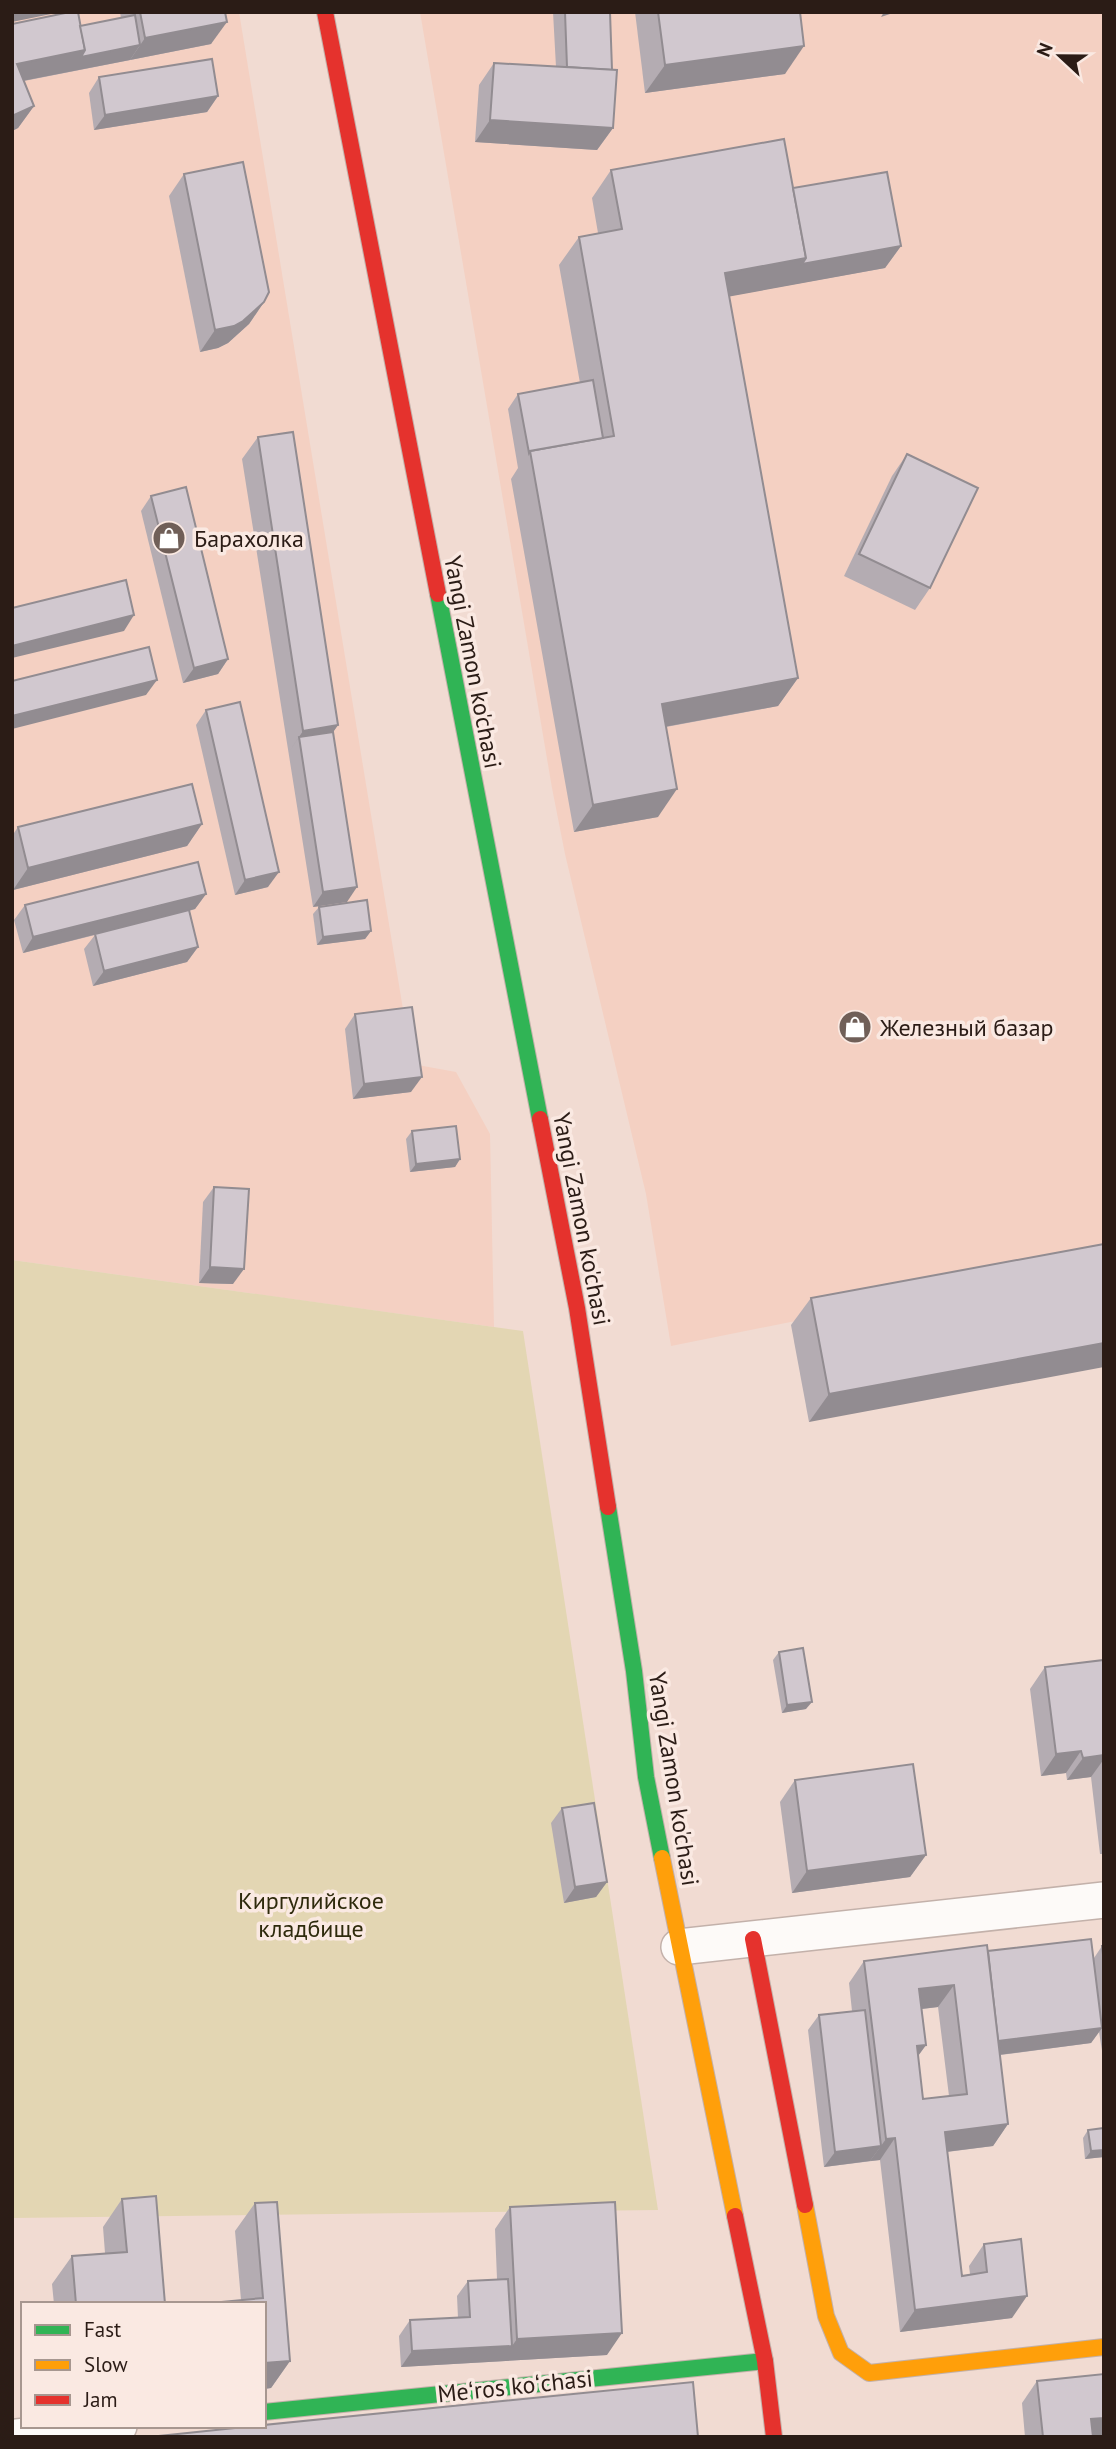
<svg xmlns="http://www.w3.org/2000/svg" width="1116" height="2449" font-family="'PT Sans',sans-serif">
  <rect width="100%" height="100%" fill="#f1dbd2"/>
  <!-- built -->
  <g fill="#f4d0c2">
    <polygon points="12,12 239,12 412,1064 456,1072 490,1134 494,1327 12,1260"/>
    <polygon points="420,12 1104,12 1104,1259 671,1346 646,1194 565,854 552,788"/>
  </g>
  <!-- green -->
  <polygon fill="#e3d6b3" points="12,1260 523,1331 658,2210 12,2218"/>
  <g fill="none" stroke-linecap="round" stroke-linejoin="round">
    <defs>
      <g id="street">
        <polyline points="679,1947 1104,1900"/>
        <polyline points="17,2437 119,2426"/>
      </g>
      <g id="fast">
        <polyline points="438,594 540,1119"/>
        <polyline points="608,1507 634,1671 646,1777 662,1858"/>
        <polyline points="264,2412 765,2361"/>
      </g>
      <g id="slow">
        <polyline points="662,1858 735,2216"/>
        <polyline points="805,2205 826,2316 841,2353 869,2373 1104,2347"/>
      </g>
      <g id="jam">
        <polyline points="325,12 438,594"/>
        <polyline points="540,1119 577,1308 608,1507"/>
        <polyline points="753,1939 805,2205"/>
        <polyline points="735,2216 765,2361 774,2437"/>
      </g>
    </defs>
    <!-- street casing -->
    <use href="#street" stroke="#c3b1aa" stroke-width="38"/>
    <!-- fast casing -->
    <use href="#fast" stroke="#c3b1aa" stroke-width="18"/>
    <!-- slow casing -->
    <use href="#slow" stroke="#c3b1aa" stroke-width="18"/>
    <!-- jam casing -->
    <use href="#jam" stroke="#c3b1aa" stroke-width="18"/>
    <!-- street -->
    <use href="#street" stroke="#fdfaf8" stroke-width="35"/>
    <!-- fast -->
    <use href="#fast" stroke="#30b455" stroke-width="16"/>
    <!-- slow -->
    <use href="#slow" stroke="#ff9f0a" stroke-width="16"/>
    <!-- jam -->
    <use href="#jam" stroke="#e5322d" stroke-width="16"/>
  </g>
  <!-- wall -->
  <g fill="#b4acb2" fill-rule="evenodd">
    <polygon points="120,12 225,12 211,44 24,81 34,106 18,128 12,131 12,24 80,26 121,18"/>
    <polygon points="553,12 610,12 613,128 597,150 475,142 479,85 494,63 556,67"/>
    <polygon points="635,12 800,12 785,74 645,93"/>
    <polygon points="99,77 218,96 207,112 94,130 89,93"/>
    <polygon points="611,170 793,188 901,246 885,268 729,296 798,678 778,706 666,727 658,817 574,832 511,479 518,468 508,409 518,394 580,383 559,265 579,237 598,233 592,198"/>
    <polygon points="184,174 264,302 249,324 228,343 218,348 200,352 169,196"/>
    <polygon points="258,437 338,725 333,732 347,902 313,907 242,459"/>
    <polygon points="907,454 930,588 915,610 844,576 892,476"/>
    <polygon points="151,496 228,659 218,674 183,683 141,511"/>
    <polygon points="206,710 268,887 235,895 196,725"/>
    <polygon points="202,824 187,846 13,890 12,836 18,827"/>
    <polygon points="206,894 195,909 189,911 198,947 187,962 93,986 84,949 95,935 23,953 14,920 25,905"/>
    <polygon points="319,907 371,931 365,939 317,945 313,914"/>
    <polygon points="355,1014 411,1092 353,1099 345,1029"/>
    <polygon points="412,1131 460,1159 455,1167 410,1172 406,1139"/>
    <polygon points="214,1187 233,1284 199,1283 203,1202"/>
    <polygon points="1104,1244 809,1422 791,1325 811,1298"/>
    <polygon points="779,1652 806,1709 782,1713 773,1660"/>
    <polygon points="1104,1660 1104,1854 1100,1854 1091,1777 1067,1780 1066,1773 1041,1776 1030,1689 1045,1667"/>
    <polygon points="795,1780 926,1855 910,1877 792,1893 780,1802"/>
    <polygon points="562,1808 607,1882 596,1897 564,1903 551,1823"/>
    <path d="M1102,1946H1104V2063L1099,2032L1091,2043L1000,2055L1008,2124L993,2146L947,2152L962,2276L970,2274L969,2266L984,2244L1012,2318L900,2332L880,2160L824,2167L808,2030L819,2015L852,2011L849,1983L864,1961L988,1951L1094,1958ZM938,2007L949,2096L923,2099L918,2056L926,2045L922,2009Z"/>
    <polygon points="1104,2128 1104,2157 1085,2159 1083,2138 1088,2130"/>
    <polygon points="122,2199 165,2304 54,2304 52,2284 72,2256 105,2253 103,2227"/>
    <polygon points="277,2202 290,2361 271,2388 264,2389 264,2304 200,2304 241,2300 235,2231 255,2203"/>
    <polygon points="510,2207 607,2355 401,2367 399,2336 410,2320 458,2318 457,2296 468,2281 497,2279 495,2229"/>
    <polygon points="1037,2381 1104,2437 1025,2437 1022,2403"/>
  </g>
  <!-- shaded-wall -->
  <g fill="#928c91">
    <polygon points="12,12 61,12 12,22"/>
    <polygon points="884,12 896,12 881,17"/>
    <polygon points="227,22 211,44 130,60 145,38"/>
    <polygon points="140,45 130,60 12,83 17,64 85,50"/>
    <polygon points="804,46 785,74 645,93 665,65"/>
    <polygon points="218,96 207,112 94,130 105,115"/>
    <polygon points="34,106 18,128 12,131 12,116"/>
    <polygon points="490,120 613,128 597,150 475,142"/>
    <polygon points="901,246 885,268 705,301 725,273 806,258"/>
    <polygon points="264,302 249,324 228,343 218,348 200,352 215,330"/>
    <polygon points="134,615 124,631 12,658 12,646"/>
    <polygon points="228,659 218,674 183,683 194,668"/>
    <polygon points="798,678 778,706 642,731 662,704"/>
    <polygon points="157,680 146,695 12,729 12,716"/>
    <polygon points="338,725 323,747 299,737 288,753 303,731"/>
    <polygon points="677,789 658,817 574,832 593,805"/>
    <polygon points="202,824 187,846 13,890 28,868"/>
    <polygon points="279,872 268,887 235,895 245,880"/>
    <polygon points="357,887 347,902 313,907 323,892"/>
    <polygon points="206,894 195,909 23,953 33,937"/>
    <polygon points="371,931 365,939 317,945 323,937"/>
    <polygon points="198,947 187,962 93,986 104,971"/>
    <polygon points="422,1077 411,1092 353,1099 364,1084"/>
    <polygon points="460,1159 455,1167 410,1172 416,1164"/>
    <polygon points="210,1267 244,1269 233,1284 199,1283"/>
    <polygon points="1104,1343 1104,1367 809,1422 829,1394"/>
    <polygon points="812,1702 806,1709 782,1713 787,1705"/>
    <polygon points="1081,1751 1066,1773 1041,1776 1056,1754"/>
    <polygon points="1104,1755 1104,1759 1091,1777 1067,1780 1083,1758"/>
    <polygon points="926,1855 910,1877 792,1893 807,1871"/>
    <polygon points="607,1882 596,1897 564,1903 575,1887"/>
    <polygon points="954,1985 938,2007 904,2011 919,1989"/>
    <polygon points="1102,2028 1091,2043 982,2057 993,2042"/>
    <polygon points="926,2045 910,2067 917,2046"/>
    <polygon points="1008,2124 993,2146 929,2154 945,2132"/>
    <polygon points="895,2138 880,2160 870,2161 886,2139"/>
    <polygon points="881,2146 870,2161 824,2167 835,2152"/>
    <polygon points="1104,2150 1104,2157 1085,2159 1091,2151"/>
    <polygon points="1027,2296 1012,2318 900,2332 915,2310"/>
    <polygon points="622,2333 607,2355 401,2367 412,2351 512,2346 517,2339"/>
    <polygon points="290,2361 271,2388 264,2389 264,2363"/>
    <polygon points="1104,2418 1104,2437 1079,2437 1091,2419"/>
  </g>
  <!-- building -->
  <g fill="#d1c8cf" stroke="#928c91" stroke-width="2" fill-rule="evenodd">
    <polygon points="70,12 78,12 85,50 17,64 34,106 12,116 12,24"/>
    <polygon points="140,12 225,12 227,22 145,38"/>
    <polygon points="565,12 610,12 612,70 567,67"/>
    <polygon points="658,12 800,12 804,46 665,65"/>
    <polygon points="135,15 140,45 81,57 85,50 80,26"/>
    <polygon points="212,59 218,96 105,115 99,77"/>
    <polygon points="494,63 617,70 613,128 490,120"/>
    <polygon points="784,139 806,258 725,273 798,678 662,704 677,789 593,805 530,451 614,436 579,237 622,229 611,170"/>
    <polygon points="243,162 269,292 264,302 243,321 234,326 215,330 184,174"/>
    <polygon points="887,172 901,246 802,264 806,258 793,188"/>
    <polygon points="593,380 603,438 530,451 529,453 518,394"/>
    <polygon points="293,432 338,725 303,731 258,437"/>
    <polygon points="907,454 978,488 930,588 859,554"/>
    <polygon points="186,487 228,659 194,668 151,496"/>
    <polygon points="126,580 134,615 12,646 12,608"/>
    <polygon points="149,647 157,680 12,716 12,681"/>
    <polygon points="240,702 279,872 245,880 206,710"/>
    <polygon points="333,732 357,887 323,892 299,737"/>
    <polygon points="192,784 202,824 28,868 18,827"/>
    <polygon points="198,862 206,894 33,937 25,905"/>
    <polygon points="367,900 371,931 323,937 319,907"/>
    <polygon points="189,910 198,947 104,971 95,934"/>
    <polygon points="412,1007 422,1077 364,1084 355,1014"/>
    <polygon points="456,1126 460,1159 416,1164 412,1131"/>
    <polygon points="214,1187 249,1189 244,1269 210,1267"/>
    <polygon points="1104,1244 1104,1343 829,1394 811,1298"/>
    <polygon points="803,1648 812,1702 787,1705 779,1652"/>
    <polygon points="1104,1660 1104,1755 1083,1758 1081,1751 1056,1754 1045,1667"/>
    <polygon points="913,1764 926,1855 807,1871 795,1780"/>
    <polygon points="594,1803 607,1882 575,1887 562,1808"/>
    <polygon points="1091,1939 1102,2028 998,2041 988,1951"/>
    <path d="M987,1945L1008,2124L945,2132L962,2276L987,2272L984,2244L1021,2239L1027,2296L915,2310L895,2138L886,2139L864,1961ZM954,1985L967,2094L923,2099L917,2046L926,2045L919,1989Z"/>
    <polygon points="1102,1946 1104,1946 1104,1963"/>
    <polygon points="865,2010 881,2146 835,2152 819,2015"/>
    <polygon points="1104,2128 1104,2150 1091,2151 1088,2130"/>
    <polygon points="156,2196 165,2304 76,2304 72,2256 127,2252 122,2199"/>
    <polygon points="277,2202 290,2361 264,2363 264,2304 200,2304 263,2298 255,2203"/>
    <polygon points="615,2202 622,2333 517,2339 510,2207"/>
    <polygon points="508,2279 512,2346 412,2351 410,2320 470,2317 468,2281"/>
    <polygon points="1104,2374 1104,2418 1091,2419 1093,2437 1043,2437 1037,2381"/>
    <polygon points="693,2382 698,2437 149,2437 254,2426 264,2426 264,2425"/>
  </g>
  <!-- icons -->
  <defs>
    <symbol id="shop-disc" viewBox="-11 -11 22 22"><circle r="9.5" fill="#705f58" stroke="#fae9e2"/><path d="M-5-2.5h2.3a2.7 3.5 0 0 1 5.4 0H5L5.5 6h-11ZM-1.5-2.5h3a1.5 2.3 0 0 0-3 0Z" fill="#fff"/></symbol>
  </defs>
  <g fill-rule="evenodd">
    <use href="#shop-disc" x="150" y="519" width="38" height="38"/>
    <use href="#shop-disc" x="836" y="1008" width="38" height="38"/>
  </g>
  <g text-anchor="middle" dominant-baseline="central" stroke-width="7" stroke-linejoin="round" paint-order="stroke">
    <!-- poi labels -->
    <g font-size="24" fill="#2b1c16" stroke="#fae9e2" text-anchor="start">
      <text x="194" y="538">Барахолка</text>
      <text x="880" y="1027">Железный базар</text>
    </g>
    <!-- street labels -->
    <g font-size="24" fill="#2b1c16" stroke="#fae9e2">
      <text transform="translate(473 662) rotate(79)">Yangi Zamon ko'chasi</text>
      <text transform="translate(582 1219) rotate(79)">Yangi Zamon ko'chasi</text>
      <text transform="translate(674 1779) rotate(81)">Yangi Zamon ko'chasi</text>
      <text transform="translate(515 2386) rotate(-6)">Meʻros koʻchasi</text>
    </g>
    <!-- park labels -->
    <g font-size="24" fill="#2e2a0c" stroke="#fae9e2">
      <text x="311" y="1900">Киргулийское<tspan x="311" dy="28">кладбище</tspan></text>
    </g>
  </g>
  <!-- border -->
  <rect width="1116" height="2449" fill="none" stroke="#2b1c16" stroke-width="28"/>
  <!-- legend -->
  <rect x="21" y="2302" width="245" height="126" fill="#fae9e2" stroke="#a79790" stroke-width="2"/>
  <rect x="35" y="2325" width="35" height="10" fill="#30b455" stroke="#a79790" stroke-width="2"/>
  <text x="84" y="2337" font-size="21" fill="#2b1c16">Fast</text>
  <rect x="35" y="2360" width="35" height="10" fill="#ff9f0a" stroke="#a79790" stroke-width="2"/>
  <text x="84" y="2372" font-size="21" fill="#2b1c16">Slow</text>
  <rect x="35" y="2395" width="35" height="10" fill="#e5322d" stroke="#a79790" stroke-width="2"/>
  <text x="84" y="2407" font-size="21" fill="#2b1c16">Jam</text>
  <!-- north arrow -->
  <g transform="translate(1060 56) rotate(292)" stroke="#fae9e2" stroke-width="5" paint-order="stroke">
  <path d="M0-5L12 26L0 18L-12 26Z" fill="#2b1c16"/>
  <text y="-10" font-size="19" font-weight="bold" text-anchor="middle" fill="#2b1c16">N</text>
  </g>
</svg>
